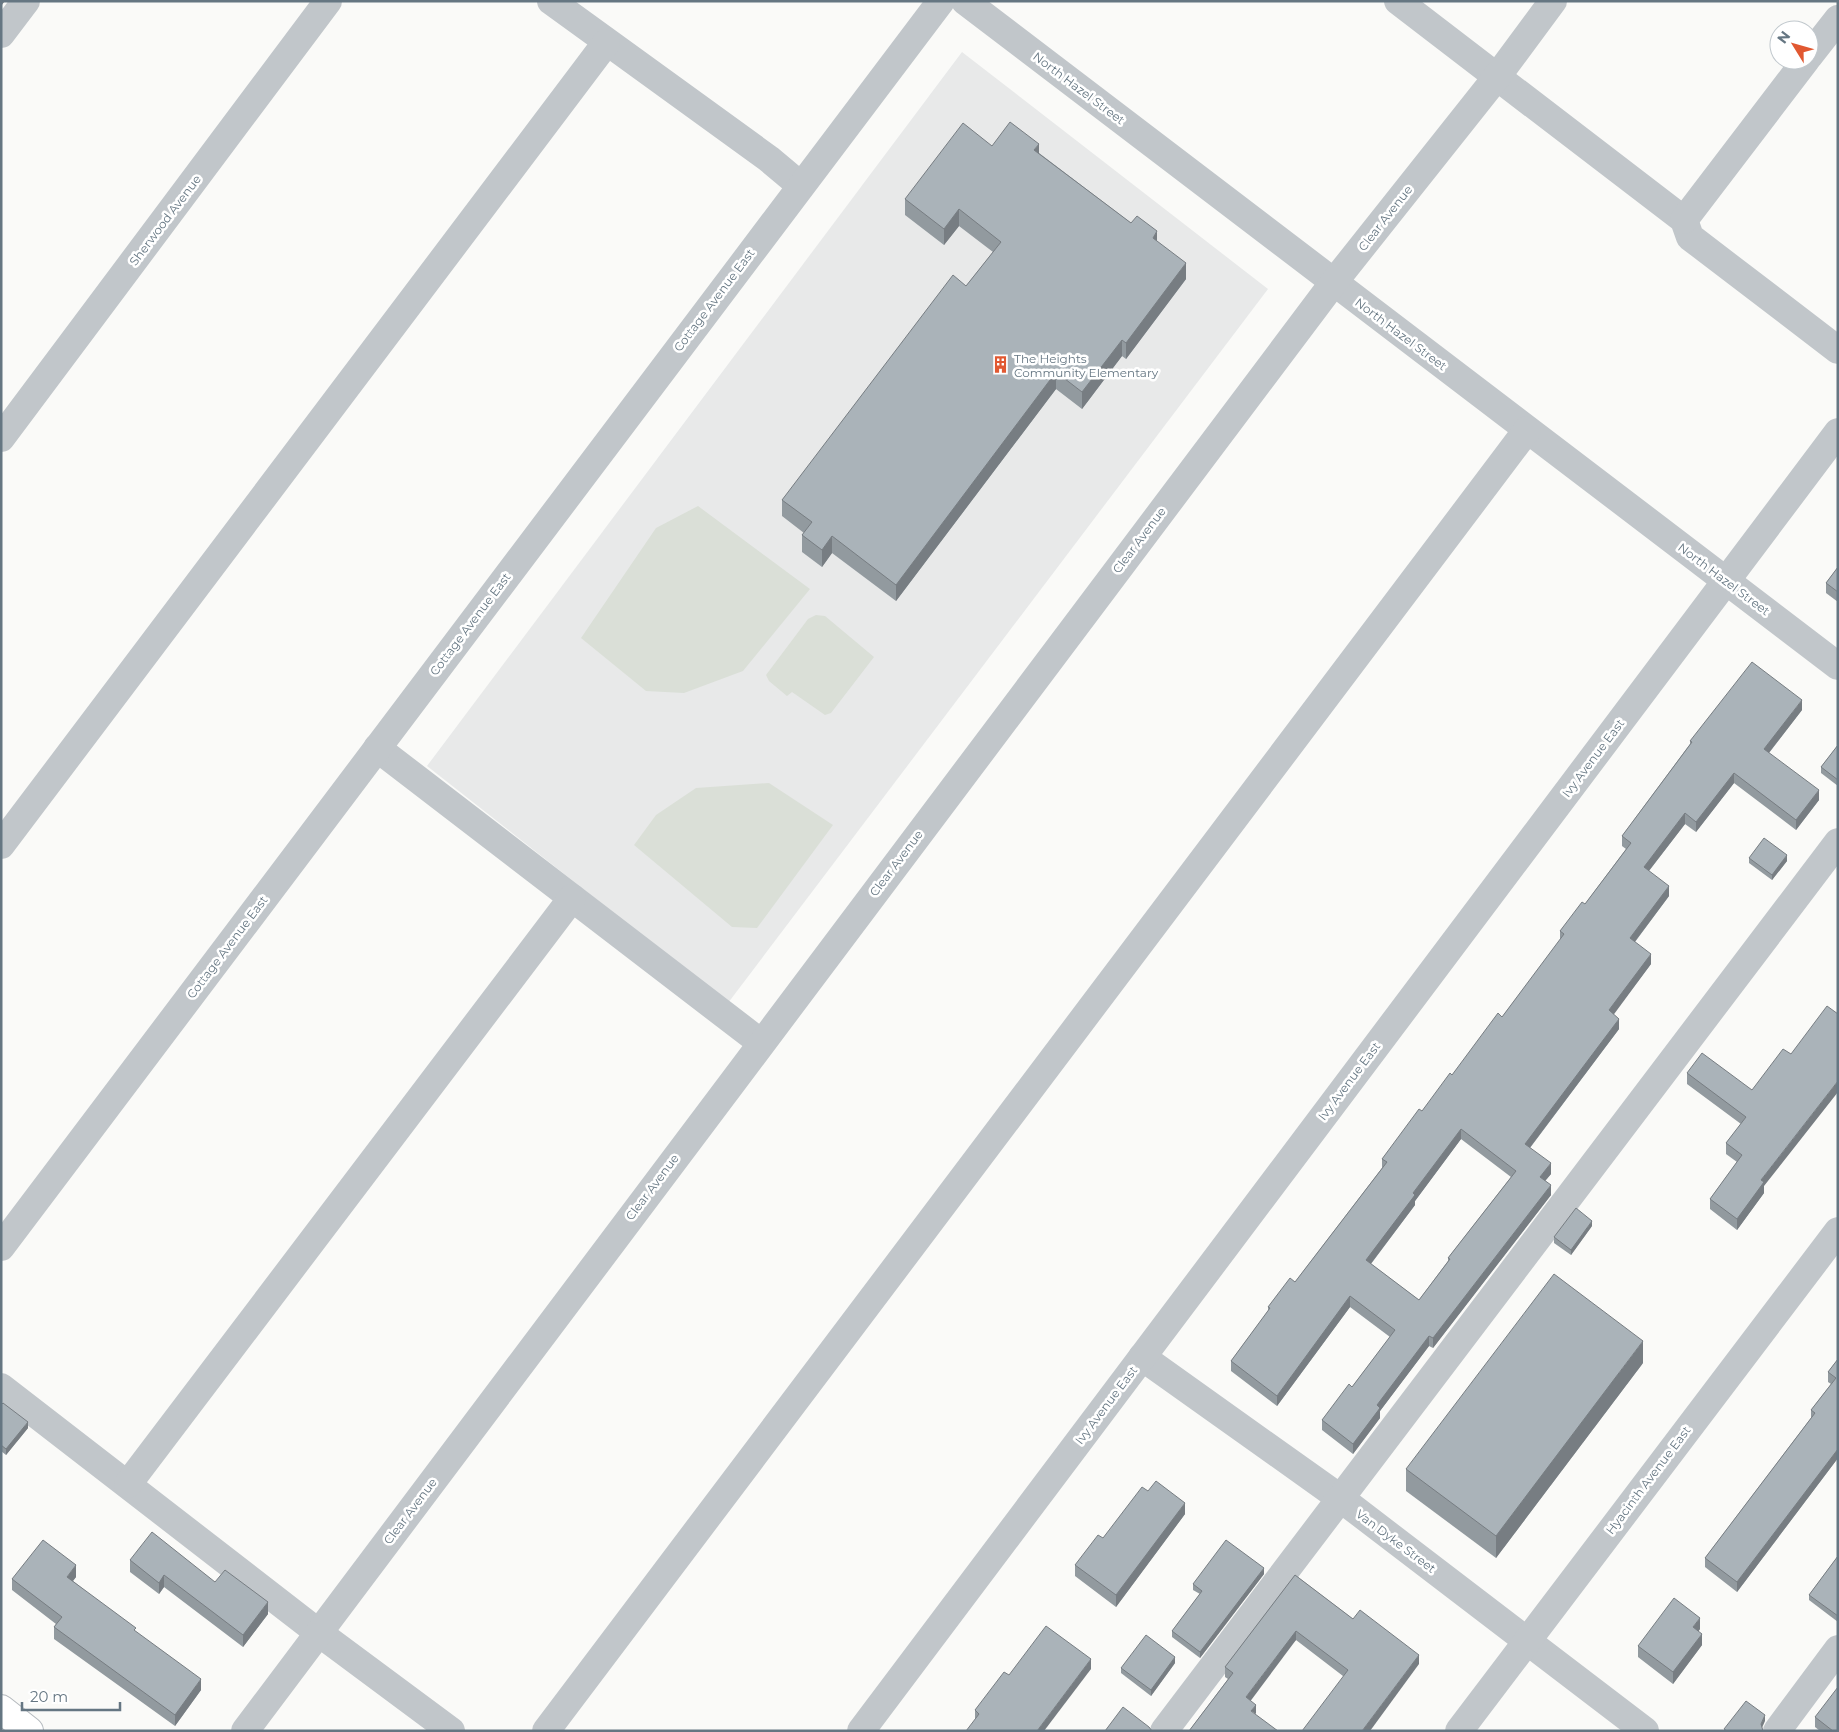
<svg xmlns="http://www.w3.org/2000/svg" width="1839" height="1732" font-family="Montserrat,sans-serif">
  <rect width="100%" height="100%" fill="#fafaf8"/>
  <!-- built -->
  <polygon fill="#e8e9e9" points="962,52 1268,289 728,1003 427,766"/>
  <!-- green -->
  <g fill="#dadfd7">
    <polygon points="698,506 810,589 743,671 684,693 646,691 581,638 656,528"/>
    <polygon points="816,615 825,616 874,657 831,713 825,715 792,692 787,696 769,681 766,675 808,619"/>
    <polygon points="769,783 833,825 757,928 732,927 634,845 656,815 696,788"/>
  </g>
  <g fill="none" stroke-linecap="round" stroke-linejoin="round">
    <defs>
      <polyline id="major" points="1,1709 29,1731"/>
    </defs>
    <!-- major casing -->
    <use href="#major" stroke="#b5babe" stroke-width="30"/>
    <!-- minor -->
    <g stroke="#c1c6ca" stroke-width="28">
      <polyline points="551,1 769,159 800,185"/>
      <polyline points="965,1 1838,666"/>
      <polyline points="1398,1 1684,220 1690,237 1838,350"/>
      <polyline points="1,34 26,1"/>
      <polyline points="1809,56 1838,19"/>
      <polyline points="1684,220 1806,60"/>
      <polyline points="1,438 328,1"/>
      <polyline points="377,748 760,1042"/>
      <polyline points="1,845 606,43"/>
      <polyline points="1,1247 941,1"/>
      <polyline points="1142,1357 1340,1498 1645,1731"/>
      <polyline points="1,1387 319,1633 451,1731"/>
      <polyline points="128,1484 572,898"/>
      <polyline points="245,1731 1334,282 1496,78 1553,1"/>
      <polyline points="546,1731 1527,430"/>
      <polyline points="861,1731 1838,432"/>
      <polyline points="1164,1731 1838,842"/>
      <polyline points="1459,1731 1838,1231"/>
      <polyline points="1777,1731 1838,1649"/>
    </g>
    <!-- major -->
    <use href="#major" stroke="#fff" stroke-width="28"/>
  </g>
  <!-- wall -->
  <g fill="#929a9f" fill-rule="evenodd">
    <polygon points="992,146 1039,153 1131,223 1157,241 1186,279 1126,359 1122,356 1082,409 1056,389 896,601 832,553 822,567 802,552 802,535 804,533 782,516 782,500 966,286 993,252 959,226 944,245 905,215 905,199"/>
    <polygon points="1838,567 1838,602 1826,593 1826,583"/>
    <path d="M1802,710L1769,753L1819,800L1796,830L1734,783L1696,832L1685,824L1649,871L1669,896L1635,942L1651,964L1613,1014L1619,1029L1530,1148L1551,1174L1545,1181L1551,1195L1433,1348L1429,1346L1380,1411V1418L1353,1454L1322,1430V1420L1352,1387L1390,1337L1350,1307L1277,1406L1231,1371V1361L1268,1311V1307L1295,1282L1382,1168V1159L1452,1075L1502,1017L1560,941V931L1585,904L1626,849L1622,846V836L1690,744V741ZM1461,1139L1511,1177L1448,1258V1261L1419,1300L1371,1264L1415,1205V1201Z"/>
    <polygon points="1838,745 1838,786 1821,773 1821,767"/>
    <polygon points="1749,858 1787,861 1772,880 1749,863"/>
    <polygon points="1687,1073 1752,1090 1764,1186 1764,1193 1737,1230 1710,1209 1710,1199 1737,1162 1726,1154 1726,1143 1741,1124 1687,1084"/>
    <polygon points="1592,1226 1571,1255 1554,1243 1554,1237"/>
    <polygon points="1838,1359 1838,1458 1737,1592 1705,1567 1705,1558 1811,1418 1811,1410 1831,1384 1828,1382 1828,1372"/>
    <polygon points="1643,1363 1496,1558 1406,1491 1406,1469"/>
    <polygon points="1,1405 28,1428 6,1455 1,1451"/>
    <polygon points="1148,1491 1185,1514 1116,1607 1075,1576 1075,1565 1103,1538"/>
    <polygon points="1838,1556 1838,1622 1809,1600 1809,1595"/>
    <polygon points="130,1560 215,1582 268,1614 243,1647 164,1587 159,1594 130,1572"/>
    <polygon points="1264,1574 1200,1658 1172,1637 1172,1631 1200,1594 1193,1590 1193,1584"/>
    <polygon points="1295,1575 1353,1619 1419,1664 1343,1676 1296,1640 1189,1731 1228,1679 1225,1677 1225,1667"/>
    <polygon points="76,1577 73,1581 136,1632 201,1690 175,1726 54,1639 54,1627 56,1624 12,1590 12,1579"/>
    <polygon points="1700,1629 1698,1632 1702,1645 1673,1684 1638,1657 1638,1646"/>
    <polygon points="1175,1663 1151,1696 1121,1673 1121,1668"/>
    <polygon points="1091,1669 975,1719 975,1710 1009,1675"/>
    <polygon points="1815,1717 1838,1731 1820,1731 1815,1727"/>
  </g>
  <!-- shaded-wall -->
  <g fill="#777d82">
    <polygon points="1,1 5,1 1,6"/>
    <polygon points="1039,144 1039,161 1034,150"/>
    <polygon points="959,209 959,226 944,245 944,229"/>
    <polygon points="1157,231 1157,248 1153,238"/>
    <polygon points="1186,263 1186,279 1126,359 1126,343"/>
    <polygon points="1122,340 1122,356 1082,409 1082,392"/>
    <polygon points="1056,372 1056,389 896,601 896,585"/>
    <polygon points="832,536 832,553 822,567 822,550"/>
    <polygon points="1802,700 1802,710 1764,759 1764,749"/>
    <polygon points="1734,773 1734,783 1696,832 1696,822"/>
    <polygon points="1819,790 1819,800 1796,830 1796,820"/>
    <polygon points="1685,813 1685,824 1644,877 1644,867"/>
    <polygon points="1787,855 1787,861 1772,880 1772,875"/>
    <polygon points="1669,886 1669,896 1630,948 1630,938"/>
    <polygon points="1651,954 1651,964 1609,1021 1609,1010"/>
    <polygon points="1619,1019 1619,1029 1525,1154 1525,1144"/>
    <polygon points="1838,1081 1838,1092 1764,1186 1764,1193 1737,1230 1737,1219 1761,1180"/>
    <polygon points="1461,1129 1461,1139 1415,1201 1415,1205 1366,1270 1366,1260 1413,1193"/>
    <polygon points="1551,1163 1551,1174 1540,1187 1540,1177"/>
    <polygon points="1551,1185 1551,1195 1433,1348 1433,1338"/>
    <polygon points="1592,1221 1592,1226 1571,1255 1571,1250"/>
    <polygon points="1350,1296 1350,1307 1277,1406 1277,1396"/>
    <polygon points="1429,1336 1429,1346 1380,1411 1380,1418 1353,1454 1353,1444 1377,1405"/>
    <polygon points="1643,1341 1643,1363 1496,1558 1496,1536"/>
    <polygon points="28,1422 28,1428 6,1455 6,1449"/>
    <polygon points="1838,1449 1838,1458 1737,1592 1737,1582"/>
    <polygon points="1185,1503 1185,1514 1116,1607 1116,1595"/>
    <polygon points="76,1565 76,1577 67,1588 67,1577"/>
    <polygon points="1264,1568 1264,1574 1200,1658 1200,1652"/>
    <polygon points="164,1575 164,1587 159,1594 159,1583"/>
    <polygon points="268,1602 268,1614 243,1647 243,1635"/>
    <polygon points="1700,1618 1700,1629 1693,1639 1693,1627"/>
    <polygon points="1296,1631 1296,1640 1246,1707 1246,1697"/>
    <polygon points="1702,1634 1702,1645 1673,1684 1673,1672"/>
    <polygon points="1419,1655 1419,1664 1370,1731 1362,1731"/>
    <polygon points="1175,1657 1175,1663 1151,1696 1151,1690"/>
    <polygon points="1091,1659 1091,1669 1044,1731 1037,1731"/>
    <polygon points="201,1679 201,1690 175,1726 175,1715"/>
    <polygon points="1256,1705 1256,1714 1251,1711"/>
    <polygon points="1765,1715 1765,1721 1761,1730 1761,1724"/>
  </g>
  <!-- building -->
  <g fill="#aab3b9" stroke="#777d82" fill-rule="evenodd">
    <polygon points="1010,122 1039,144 1034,150 1131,223 1137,216 1157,231 1153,238 1186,263 1126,343 1122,340 1082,392 1056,372 896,585 832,536 822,550 802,535 812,522 782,500 953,275 966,286 1001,242 959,209 944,229 905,199 963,123 992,146"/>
    <polygon points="1838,567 1838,592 1826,583"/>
    <path d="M1752,662L1802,700L1764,749L1819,790L1796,820L1734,773L1696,822L1685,813L1644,867L1669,886L1630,938L1651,954L1609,1010L1619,1019L1525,1144L1551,1163L1540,1177L1551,1185L1433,1338L1429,1336L1377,1405L1380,1408L1353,1444L1322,1420L1349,1384L1352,1387L1395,1330L1350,1296L1277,1396L1231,1361L1270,1308L1268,1307L1290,1278L1295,1282L1387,1162L1382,1159L1419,1109L1422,1111L1450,1073L1452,1075L1498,1013L1502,1017L1564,934L1560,931L1582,902L1585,904L1631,843L1622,836L1692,742L1690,741ZM1461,1129L1516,1171L1448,1258L1450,1259L1419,1300L1366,1260L1415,1195L1413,1193Z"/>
    <polygon points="1838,745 1838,780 1821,767"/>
    <polygon points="1764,838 1787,855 1772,875 1749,858"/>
    <polygon points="1827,1006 1838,1014 1838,1081 1761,1180 1764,1182 1737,1219 1710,1199 1742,1155 1726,1143 1746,1117 1687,1073 1702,1053 1752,1090 1783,1049 1791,1054"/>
    <polygon points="1576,1208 1592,1221 1571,1250 1554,1237"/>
    <polygon points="1554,1274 1643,1341 1496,1536 1406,1469"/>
    <polygon points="1838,1359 1838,1449 1737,1582 1705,1558 1815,1413 1811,1410 1836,1378 1828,1372"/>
    <polygon points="3,1403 28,1422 6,1449 1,1445 1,1405"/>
    <polygon points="1156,1481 1185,1503 1116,1595 1075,1565 1098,1535 1103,1538 1142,1487 1148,1491"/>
    <polygon points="152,1532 215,1582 225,1570 268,1602 243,1635 164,1575 159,1583 130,1560"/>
    <polygon points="43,1540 76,1565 67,1577 136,1628 134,1630 201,1679 175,1715 54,1627 62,1617 12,1579"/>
    <polygon points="1226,1540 1264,1568 1200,1652 1172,1631 1202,1591 1193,1584"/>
    <polygon points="1838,1556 1838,1616 1809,1595"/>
    <polygon points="1295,1575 1353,1619 1360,1610 1419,1655 1362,1731 1302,1731 1348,1670 1296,1631 1246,1697 1256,1705 1251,1711 1278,1731 1189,1731 1233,1673 1225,1667"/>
    <polygon points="1674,1598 1700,1618 1693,1627 1702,1634 1673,1672 1638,1646"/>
    <polygon points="1046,1626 1091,1659 1037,1731 966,1731 979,1714 975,1710 1004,1672 1009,1675"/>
    <polygon points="1146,1635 1175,1657 1151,1690 1121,1668"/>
    <polygon points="1838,1687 1838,1731 1833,1731 1815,1717"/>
    <polygon points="1746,1701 1765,1715 1761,1724 1763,1731 1727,1731 1724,1729"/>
    <polygon points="1123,1707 1149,1727 1152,1731 1105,1731"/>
  </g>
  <!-- icons -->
  <defs>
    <symbol id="building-bare" viewBox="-9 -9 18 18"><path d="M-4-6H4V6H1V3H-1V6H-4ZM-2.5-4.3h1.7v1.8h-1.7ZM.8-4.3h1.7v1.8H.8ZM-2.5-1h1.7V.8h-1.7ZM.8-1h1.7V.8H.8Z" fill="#e15831" stroke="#fff" stroke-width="2.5" paint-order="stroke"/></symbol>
  </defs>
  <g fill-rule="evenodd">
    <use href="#building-bare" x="988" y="352" width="25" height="25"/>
  </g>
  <g text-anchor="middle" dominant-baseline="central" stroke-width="5" stroke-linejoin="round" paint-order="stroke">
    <!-- street labels -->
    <g font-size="12" fill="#657682" stroke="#fff">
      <text transform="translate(1079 88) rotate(37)">North Hazel Street</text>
      <text transform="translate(1385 218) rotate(-52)">Clear Avenue</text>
      <text transform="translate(165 220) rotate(-53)">Sherwood Avenue</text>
      <text transform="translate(714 300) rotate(-53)">Cottage Avenue East</text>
      <text transform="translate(1401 334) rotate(37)">North Hazel Street</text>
      <text transform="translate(1139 540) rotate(-53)">Clear Avenue</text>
      <text transform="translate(1724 579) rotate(37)">North Hazel Street</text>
      <text transform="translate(470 624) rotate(-53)">Cottage Avenue East</text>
      <text transform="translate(1593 758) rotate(-53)">Ivy Avenue East</text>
      <text transform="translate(896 863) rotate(-53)">Clear Avenue</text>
      <text transform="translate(227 947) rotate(-53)">Cottage Avenue East</text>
      <text transform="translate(1349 1081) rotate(-53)">Ivy Avenue East</text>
      <text transform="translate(652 1187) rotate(-53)">Clear Avenue</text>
      <text transform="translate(1106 1405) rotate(-53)">Ivy Avenue East</text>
      <text transform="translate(1648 1480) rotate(-53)">Hyacinth Avenue East</text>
      <text transform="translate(410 1511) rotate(-53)">Clear Avenue</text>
      <text transform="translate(1396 1541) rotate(37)">Van Dyke Street</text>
    </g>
    <!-- poi labels -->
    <g font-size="12" fill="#657682" stroke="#fff" text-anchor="start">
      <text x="1014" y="358">The Heights<tspan x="1014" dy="14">Community Elementary</tspan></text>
    </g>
  </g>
  <!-- border -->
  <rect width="1839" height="1732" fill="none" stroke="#657682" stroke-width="5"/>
  <!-- north arrow -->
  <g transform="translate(1794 45) rotate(307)"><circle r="24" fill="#ffffff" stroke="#c1c8cd"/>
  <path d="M0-4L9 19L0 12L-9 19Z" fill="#e15831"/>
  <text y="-8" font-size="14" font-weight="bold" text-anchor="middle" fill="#657682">N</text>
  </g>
  <!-- scale -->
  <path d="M22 1702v8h98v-8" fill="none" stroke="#657682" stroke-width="2.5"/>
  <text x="30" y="1702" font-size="15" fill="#657682" stroke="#ffffff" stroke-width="4" paint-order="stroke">20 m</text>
</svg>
